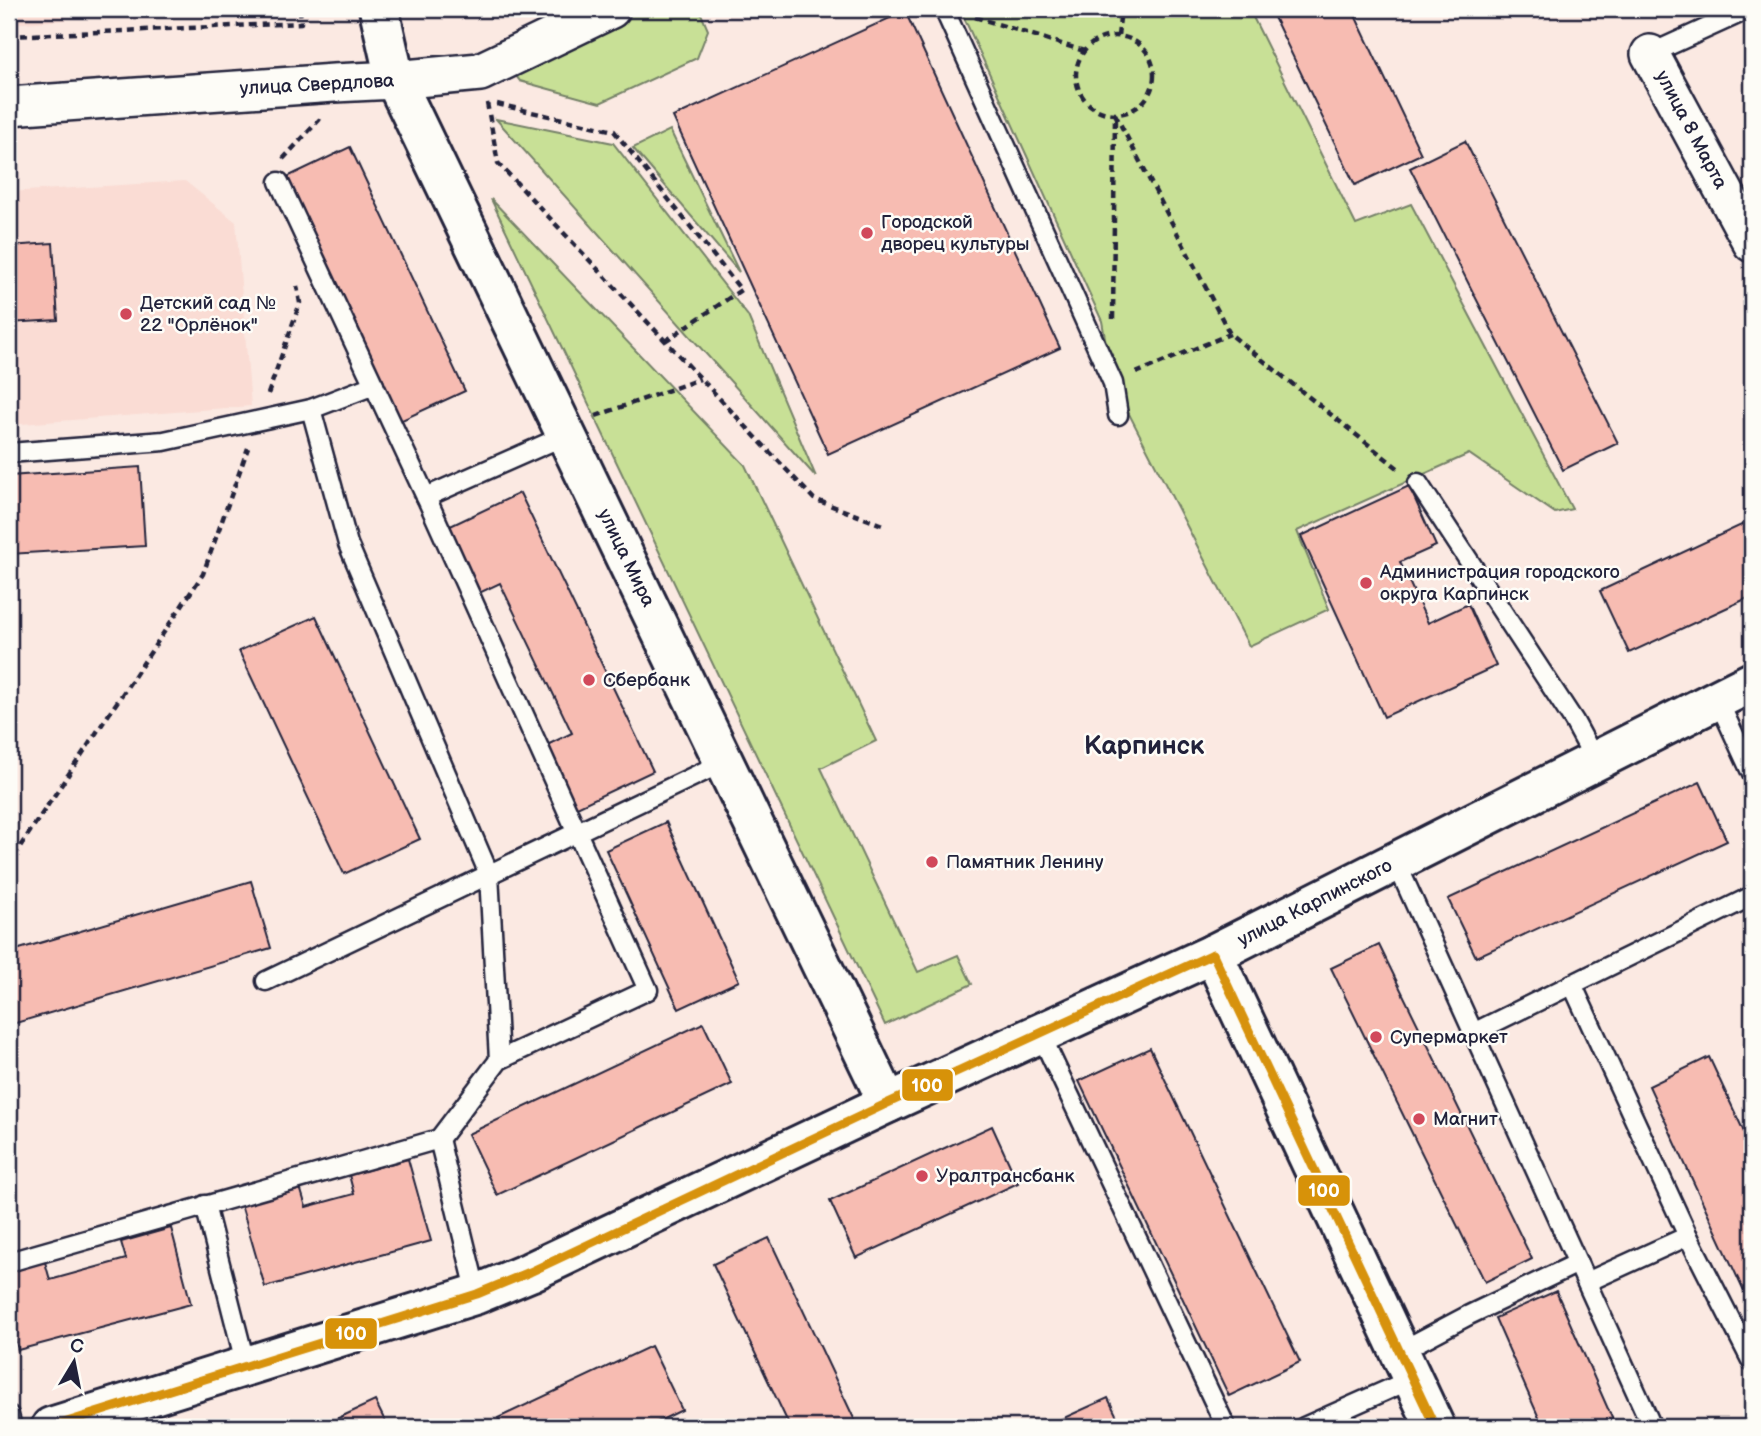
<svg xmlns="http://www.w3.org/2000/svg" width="1761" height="1436" font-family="'Balsamiq Sans',sans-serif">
  <rect width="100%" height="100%" fill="#fbe9e2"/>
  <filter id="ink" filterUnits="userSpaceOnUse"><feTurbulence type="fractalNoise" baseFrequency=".0143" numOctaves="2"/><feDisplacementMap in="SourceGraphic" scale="14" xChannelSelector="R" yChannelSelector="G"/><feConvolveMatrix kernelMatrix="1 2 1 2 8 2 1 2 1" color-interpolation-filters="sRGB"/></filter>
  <g filter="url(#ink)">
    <!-- built -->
    <g fill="#fadcd4">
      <polygon points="9,9 65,9 66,20 9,24"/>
      <polygon points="185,181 236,222 251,406 9,425 9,192"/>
    </g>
    <!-- green -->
    <g fill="#c8e096" stroke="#758168" stroke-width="2">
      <polygon points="634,9 699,9 708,30 697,58 600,103 520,81 510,68"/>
      <polygon points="960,9 1249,9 1356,225 1411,204 1572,509 1555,513 1469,454 1297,531 1329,609 1249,646 1113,383 1102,321"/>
      <polygon points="496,119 613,143 748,316 816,477"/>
      <polygon points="670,130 739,272 633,148"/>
      <polygon points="491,199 745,465 876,741 821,768 918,972 958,955 972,984 885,1025"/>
    </g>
    <!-- building -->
    <g fill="#f7bcb2" stroke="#22223b" stroke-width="2">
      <polygon points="1270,9 1352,9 1421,154 1355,185"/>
      <polygon points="905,11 1060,348 828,454 673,117"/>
      <polygon points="1465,141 1618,443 1563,470 1410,168"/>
      <polygon points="350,147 465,391 400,421 285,178"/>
      <polygon points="53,243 58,320 9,323 9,246"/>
      <polygon points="140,467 145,546 9,554 9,476"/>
      <polygon points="1409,486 1436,546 1400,562 1428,623 1468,604 1496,666 1384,717 1301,536"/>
      <polygon points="520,493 653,771 575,808 545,746 572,733 500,583 475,595 444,529"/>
      <polygon points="1752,520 1752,596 1629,653 1600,591"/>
      <polygon points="316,616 420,839 344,874 239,651"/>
      <polygon points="1700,782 1727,841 1476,957 1448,899"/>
      <polygon points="666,822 739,981 679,1009 606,850"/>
      <polygon points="251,881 271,948 9,1025 9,952"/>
      <polygon points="1379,945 1532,1259 1485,1282 1331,968"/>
      <polygon points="703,1023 732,1084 497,1195 468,1134"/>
      <polygon points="1150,1048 1300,1362 1229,1396 1079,1081"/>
      <polygon points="1709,1057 1752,1149 1752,1309 1649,1086"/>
      <polygon points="992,1126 1018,1183 856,1258 830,1201"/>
      <polygon points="408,1159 431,1241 265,1287 241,1204 300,1187 306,1207 354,1194 349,1175"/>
      <polygon points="171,1228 191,1304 18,1350 9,1315 9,1271 45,1262 50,1280 126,1259 121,1242"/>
      <polygon points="769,1238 858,1427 790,1427 713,1264"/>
      <polygon points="1556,1291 1616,1427 1543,1427 1495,1318"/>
      <polygon points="651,1346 682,1410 647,1427 503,1427 498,1418"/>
      <polygon points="1108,1398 1122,1427 1044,1427"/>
      <polygon points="375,1401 388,1427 321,1427 321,1426"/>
    </g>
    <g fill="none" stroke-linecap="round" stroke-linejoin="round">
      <defs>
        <g id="lane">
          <polyline points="944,9 1113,383 1118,415"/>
          <polyline points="1650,54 1749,9"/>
          <polyline points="279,182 426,497 648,990 499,1060 439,1139"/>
          <polyline points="311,409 348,544 489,874 499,1060"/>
          <polyline points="9,453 164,441 311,409 374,385"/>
          <polyline points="1418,483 1574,721 1596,762"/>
          <polyline points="426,497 566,435"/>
          <polyline points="1718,700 1752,774"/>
          <polyline points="1396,862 1652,1427"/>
          <polyline points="266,981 724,762"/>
          <polyline points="1572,984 1688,1236 1587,1282"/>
          <polyline points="1040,1033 1226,1427"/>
          <polyline points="1473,1033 1752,896"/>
          <polyline points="205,1205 246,1366"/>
          <polyline points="1688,1236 1752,1362"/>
          <polyline points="9,1262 439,1139 477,1294"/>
          <polyline points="1399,1352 1469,1315 1578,1263"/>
          <polyline points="9,1415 12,1427"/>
          <polyline points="1304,1427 1412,1379"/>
        </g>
        <g id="street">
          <polyline points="1650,54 1752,243"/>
          <polyline points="9,106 334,83 395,80 480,72 611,9"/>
        </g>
        <g id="secondary">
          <polyline points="379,9 395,80 888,1103"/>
          <polyline points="1213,954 1435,1427"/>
          <polyline points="51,1427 477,1294 530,1272 888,1103 1213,954 1752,682"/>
        </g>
      </defs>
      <!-- lane casing -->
      <use href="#lane" stroke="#22223b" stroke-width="23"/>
      <!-- street casing -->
      <use href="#street" stroke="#22223b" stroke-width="42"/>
      <!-- secondary casing -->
      <use href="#secondary" stroke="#22223b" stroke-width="44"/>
      <!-- path -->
      <g stroke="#22223b" stroke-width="4.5" stroke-dasharray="7 5" stroke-linecap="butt">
        <polyline points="975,17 1084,51"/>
        <polyline points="9,36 301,23 300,9"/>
        <polyline points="1118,36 1121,9"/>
        <circle cx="1115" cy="75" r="39"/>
        <polyline points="487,103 498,163 814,499 885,526"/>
        <polyline points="497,104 614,131 741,290 665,341"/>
        <polyline points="1115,114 1230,334 1399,469"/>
        <polyline points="283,159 320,119"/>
        <polyline points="1113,319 1115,115"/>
        <polyline points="1136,373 1230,334"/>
        <polyline points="268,394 300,303 297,286"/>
        <polyline points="596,416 700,379"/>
        <polyline points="9,867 13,857 203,574 248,448"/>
      </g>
      <!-- lane -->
      <use href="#lane" stroke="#fdfcf7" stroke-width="18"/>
      <!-- street -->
      <use href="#street" stroke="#fdfcf7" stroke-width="37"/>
      <!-- secondary -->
      <use href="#secondary" stroke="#fdfcf7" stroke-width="38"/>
      <defs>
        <g id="bus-1">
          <polyline points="1213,954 1435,1427"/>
          <polyline points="51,1427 477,1294 530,1272 888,1103 1213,954"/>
        </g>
      </defs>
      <!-- bus-1 casing -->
      <use href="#bus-1" stroke="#fdfcf7" stroke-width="14"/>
      <!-- bus-1 -->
      <use href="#bus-1" stroke="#d79209" stroke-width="9"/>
    </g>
  </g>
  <!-- markers -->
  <g fill="#d1495b" stroke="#fdfcf7" stroke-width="2.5">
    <circle cx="867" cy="233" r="7"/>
    <circle cx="126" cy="314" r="7"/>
    <circle cx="1366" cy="583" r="7"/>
    <circle cx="589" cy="680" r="7"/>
    <circle cx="932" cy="862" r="7"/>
    <circle cx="1376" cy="1037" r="7"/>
    <circle cx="1419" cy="1119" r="7"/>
    <circle cx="922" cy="1176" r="7"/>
  </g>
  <g text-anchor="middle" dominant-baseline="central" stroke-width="5" stroke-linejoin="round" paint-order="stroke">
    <!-- street labels -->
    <g font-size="19" fill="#22223b" stroke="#fdfcf7">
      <text transform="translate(317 85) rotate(-3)">улица Свердлова</text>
      <text transform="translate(1691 130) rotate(62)">улица 8 Марта</text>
      <text transform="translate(626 558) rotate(64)">улица Мира</text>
      <text transform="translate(1315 903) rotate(-27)">улица Карпинского</text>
    </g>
    <!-- poi labels -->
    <g font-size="19" fill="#22223b" stroke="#fdfcf7" text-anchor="start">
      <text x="881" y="222">Городской<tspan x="881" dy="22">дворец культуры</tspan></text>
      <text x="140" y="303">Детский сад №<tspan x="140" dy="22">22 "Орлёнок"</tspan></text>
      <text x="1380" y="572">Администрация городского<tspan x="1380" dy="22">округа Карпинск</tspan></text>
      <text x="603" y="680">Сбербанк</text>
      <text x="946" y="862">Памятник Ленину</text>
      <text x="1390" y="1037">Супермаркет</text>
      <text x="1433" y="1119">Магнит</text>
      <text x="936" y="1176">Уралтрансбанк</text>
    </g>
    <!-- district labels -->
    <g font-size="26" font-weight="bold" fill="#22223b" stroke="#fdfcf7">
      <text x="1144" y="746">Карпинск</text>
    </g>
  </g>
  <g stroke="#fdfcf7" stroke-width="2.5">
    <rect x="901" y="1068" width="53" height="34" rx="7" fill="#d79209"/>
    <rect x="1297" y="1174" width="54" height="33" rx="7" fill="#d79209"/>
    <rect x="324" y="1317" width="54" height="33" rx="7" fill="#d79209"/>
  </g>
  <g font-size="19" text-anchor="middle" font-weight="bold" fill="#fff">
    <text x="927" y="1092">100</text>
    <text x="1324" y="1197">100</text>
    <text x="351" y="1340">100</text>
  </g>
  <!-- margin -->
  <rect width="1761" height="1436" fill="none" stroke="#fdfcf7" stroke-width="35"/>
  <rect x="18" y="18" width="1726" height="1401" fill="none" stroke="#22223b" stroke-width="2.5" filter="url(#ink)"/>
  <!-- north arrow -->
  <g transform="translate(74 1362) rotate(10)" stroke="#fdfcf7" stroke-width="5" paint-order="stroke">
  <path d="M0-5L12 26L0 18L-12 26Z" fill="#22223b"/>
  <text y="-10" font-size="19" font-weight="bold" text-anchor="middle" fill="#22223b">С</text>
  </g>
</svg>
